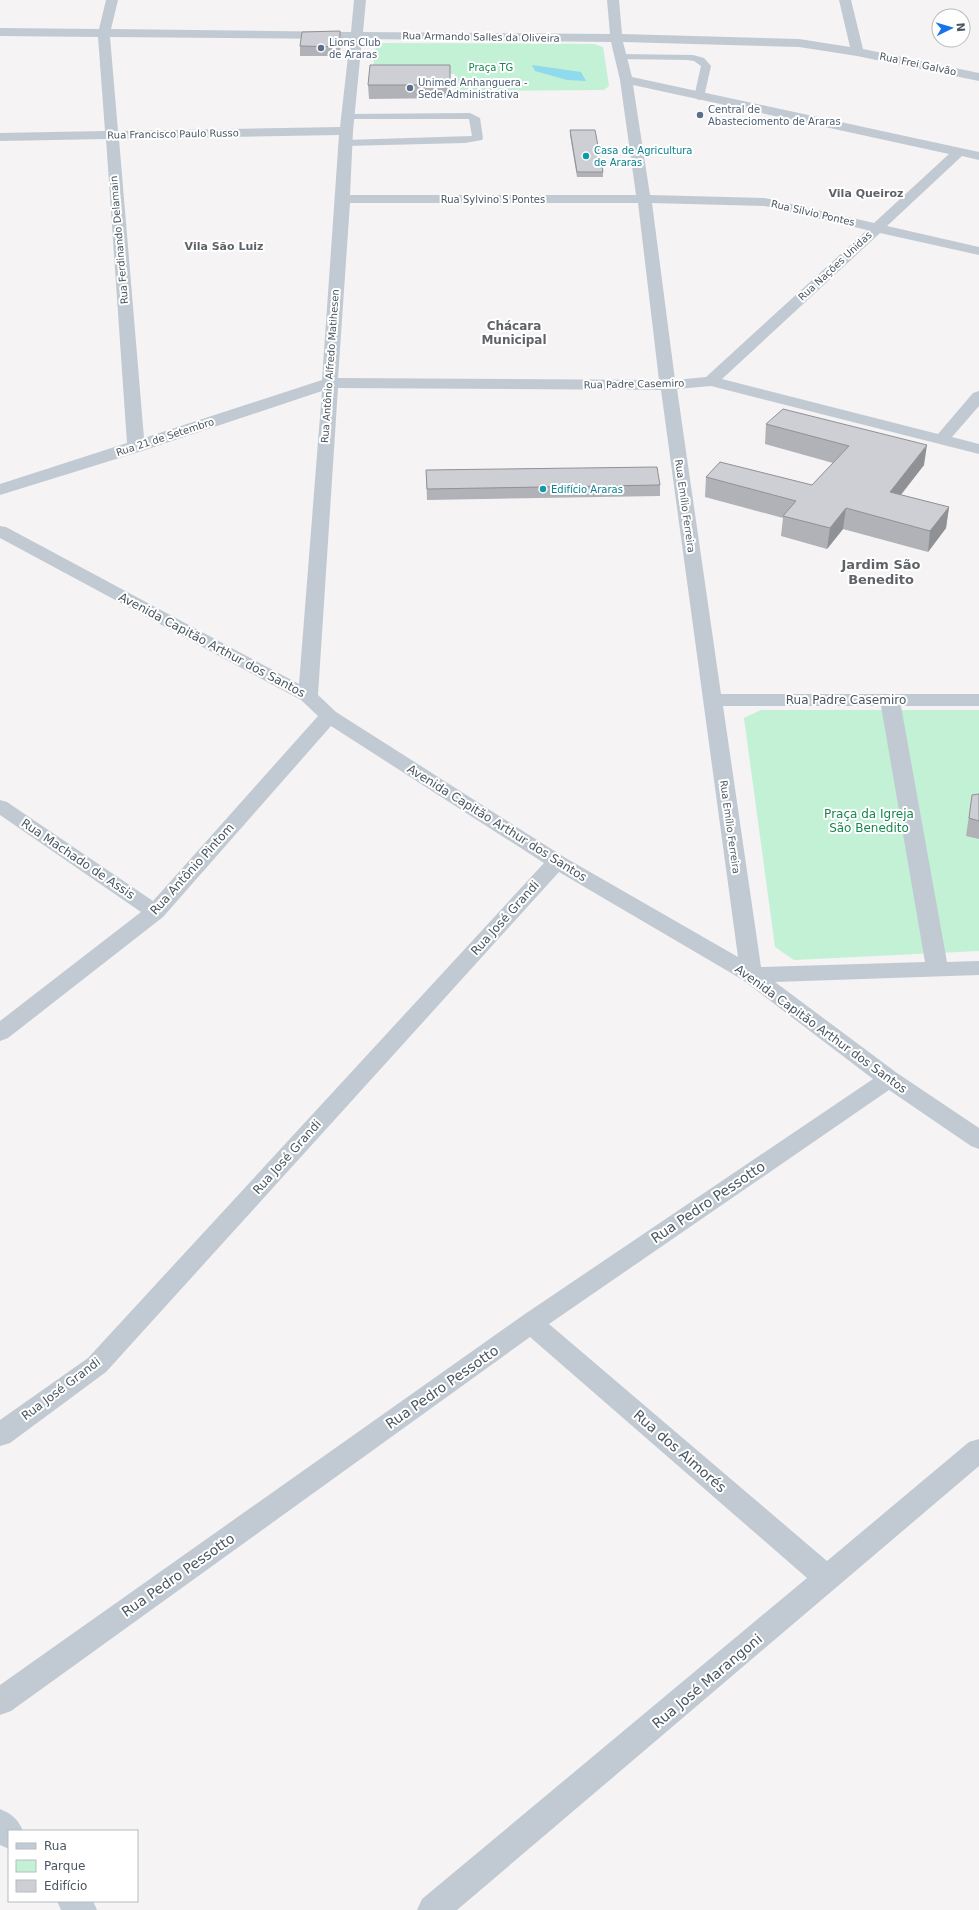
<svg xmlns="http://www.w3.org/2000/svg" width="979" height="1910" font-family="'DejaVu Sans',sans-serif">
  <rect width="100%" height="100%" fill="#f5f3f3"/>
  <!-- green -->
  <g fill="#c3f1d5">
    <polygon points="384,43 594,44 603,47 609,86 604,90 455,91 455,74 385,74 373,70 376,45"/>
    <polygon points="761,710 979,710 979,951 794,960 775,947 744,718"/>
  </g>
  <!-- water -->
  <polygon fill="#90daee" points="532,65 581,72 586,81 567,80 535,71"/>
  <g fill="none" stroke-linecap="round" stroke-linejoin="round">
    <!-- lane -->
    <g fill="#c1cad2" fill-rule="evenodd">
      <polygon points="621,54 693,55 704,58 711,66 704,97 699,100 694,97 701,66 694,61 687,60 617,59 616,57 617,55"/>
      <polygon points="470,113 480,118 483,138 482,140 465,143 345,146 340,143 345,140 472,136 469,119 343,119 342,117 347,114"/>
    </g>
    <!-- street -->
    <path fill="#c1cad2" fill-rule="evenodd" d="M106,0H118L111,29L351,32L354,0H366L363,32L610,34L607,0H619L622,34L799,39L850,47L839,0H851L863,49L979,73V81L857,56L799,47L623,42L632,77L979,152V160L962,156L887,226L979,247V255L880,233L722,379L938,434L973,393L979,391V406L952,437L979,444V454L711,386L677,389L721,694H979V706H901L947,962L979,961V975L775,982L897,1073L979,1128V1149L971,1146L889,1090L549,1324L827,1561L969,1442L979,1439V1466L457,1910H417L422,1899L807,1578L530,1337L11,1711L0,1715V1685L522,1316L873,1079L743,980L559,872L106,1372L10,1443L0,1446V1420L88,1358L544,863L331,726L163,917L8,1038L0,1041V1021L141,912L0,815V800L7,802L153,901L318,716L301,700L0,538V526L6,527L299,684L322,391L142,451L0,495V484L127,443L106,139L0,141V133L105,131L98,37L0,36V28L99,29ZM110,37L350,39L340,127L118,131ZM362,39L611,42L620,80L636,195H350L353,131ZM633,85L949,154L874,223L765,198L650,195ZM339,135L322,380L144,438L119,139ZM350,203H638L659,380L338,378ZM652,203L765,206L867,230L706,377L675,380ZM338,388L661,390L738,957L564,857L336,712L318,695ZM723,706H881L925,962L761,967Z"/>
    <!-- secondary -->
    <g fill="#c1cbd6" fill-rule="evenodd">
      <path d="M0,1809C12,1814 18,1819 23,1831H9V1849L0,1845Z"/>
      <polygon points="57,1901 93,1901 97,1910 61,1910"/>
    </g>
  </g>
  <!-- wall -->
  <g fill="#b0b2b7">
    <polygon points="341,41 340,56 300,56 300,46"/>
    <polygon points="450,65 450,98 369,99 368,85"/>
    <polygon points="570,130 603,172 603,177 577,177 570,135"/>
    <polygon points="766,424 924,465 901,495 949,507 946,528 928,552 843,529 827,549 781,536 783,518 705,497 706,477 812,485 833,463 765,444"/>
    <polygon points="426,470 660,485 660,496 427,500"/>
    <polygon points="979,794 979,839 966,836 972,795"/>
  </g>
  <!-- shaded-wall -->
  <g fill="#909195">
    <polygon points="927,445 924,465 887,512 890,492"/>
    <polygon points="949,507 946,528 928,552 930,531"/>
    <polygon points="846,508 843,529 827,549 830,528"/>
  </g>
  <!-- building -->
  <g fill="#cdcfd5" stroke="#909195">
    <polygon points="340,31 340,47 300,46 302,32"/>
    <polygon points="370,65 450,65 450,85 368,85"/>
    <polygon points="570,130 595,130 603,172 577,172"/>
    <polygon points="783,409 927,445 890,492 949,507 930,531 846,508 830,528 783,516 796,501 706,477 720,462 812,485 849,446 766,424"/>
    <polygon points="657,467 660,485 427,489 426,470"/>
    <polygon points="979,794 979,821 969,818 972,795"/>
  </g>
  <!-- markers -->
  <g fill="#5c6f8a" stroke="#fff" stroke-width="1.5">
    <circle cx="321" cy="48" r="4"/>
    <circle cx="410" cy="88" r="4"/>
    <circle cx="700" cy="115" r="4"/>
  </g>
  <g fill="#0f9aa8" stroke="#fff" stroke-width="1.5">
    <circle cx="586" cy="156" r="4"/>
    <circle cx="543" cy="489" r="4"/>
  </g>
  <g text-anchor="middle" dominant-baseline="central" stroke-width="4" stroke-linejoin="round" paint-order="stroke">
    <!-- far-street labels -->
    <g font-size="10" fill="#4a5661" stroke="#fff">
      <text transform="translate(481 37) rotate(1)">Rua Armando Salles da Oliveira</text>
      <text transform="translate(918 64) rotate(12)">Rua Frei Galvão</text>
      <text transform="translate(173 134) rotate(-1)">Rua Francisco Paulo Russo</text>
      <text x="493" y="199">Rua Sylvino S Pontes</text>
      <text transform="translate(813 213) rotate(13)">Rua Silvio Pontes</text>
      <text transform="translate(119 240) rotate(-95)">Rua Ferdinando Delamain</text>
      <text transform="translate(835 266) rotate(-43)">Rua Nações Unidas</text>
      <text transform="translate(330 366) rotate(-86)">Rua Antônio Alfredo Matihesen</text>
      <text transform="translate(634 384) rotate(-1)">Rua Padre Casemiro</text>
      <text transform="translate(165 437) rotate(-18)">Rua 21 de Setembro</text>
      <text transform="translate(685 506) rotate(82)">Rua Emílio Ferreira</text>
      <text transform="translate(730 827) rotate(82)">Rua Emílio Ferreira</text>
    </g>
    <!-- far-service labels -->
    <g font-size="10" fill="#4e5e75" stroke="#fff" text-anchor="start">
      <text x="329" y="42">Lions Club<tspan x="329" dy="12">de Araras</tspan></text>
      <text x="418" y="82">Unimed Anhanguera -<tspan x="418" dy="12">Sede Administrativa</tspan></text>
      <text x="708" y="109">Central de<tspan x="708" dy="12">Abasteciomento de Araras</tspan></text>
    </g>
    <!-- far-park labels -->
    <g font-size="10" fill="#17864f" stroke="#fff">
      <text x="491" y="67">Praça TG</text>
    </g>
    <!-- far-culture labels -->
    <g font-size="10" fill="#0d838f" stroke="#fff" text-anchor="start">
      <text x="594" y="150">Casa de Agricultura<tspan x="594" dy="12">de Araras</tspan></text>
      <text x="551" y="489">Edifício Araras</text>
    </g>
    <!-- far-neighbourhood labels -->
    <g font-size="11" font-weight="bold" fill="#5f6368" stroke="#fff">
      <text x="866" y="193">Vila Queiroz</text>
      <text x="224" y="246">Vila São Luiz</text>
    </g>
    <!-- far-quarter labels -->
    <g font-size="12" font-weight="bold" fill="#5f6368" stroke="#fff">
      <text x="514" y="326">Chácara<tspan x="514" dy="14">Municipal</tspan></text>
    </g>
    <!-- street labels -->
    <g font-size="12" fill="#4a5661" stroke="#fff">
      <text transform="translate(212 645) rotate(28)">Avenida Capitão Arthur dos Santos</text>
      <text x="846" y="700">Rua Padre Casemiro</text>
      <text transform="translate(497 823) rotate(32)">Avenida Capitão Arthur dos Santos</text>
      <text transform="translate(78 859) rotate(34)">Rua Machado de Assis</text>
      <text transform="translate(192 869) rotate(-48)">Rua Antônio Pintom</text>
      <text transform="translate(505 918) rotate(-48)">Rua José Grandi</text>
      <text transform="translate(821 1029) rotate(36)">Avenida Capitão Arthur dos Santos</text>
      <text transform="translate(287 1157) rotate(-48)">Rua José Grandi</text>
      <text transform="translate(61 1389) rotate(-37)">Rua José Grandi</text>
    </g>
    <!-- park labels -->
    <g font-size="12" fill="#17864f" stroke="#fff">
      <text x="869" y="814">Praça da Igreja<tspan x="869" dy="14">São Benedito</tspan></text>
    </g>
    <!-- neighbourhood labels -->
    <g font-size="13" font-weight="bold" fill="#5f6368" stroke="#fff">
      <text x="881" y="564">Jardim São<tspan x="881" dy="15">Benedito</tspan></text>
    </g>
    <!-- near-street labels -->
    <g font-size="14" fill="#4a5661" stroke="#fff">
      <text transform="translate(708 1202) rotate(-34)">Rua Pedro Pessotto</text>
      <text transform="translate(442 1387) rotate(-35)">Rua Pedro Pessotto</text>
      <text transform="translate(680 1451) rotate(41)">Rua dos Aimorés</text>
      <text transform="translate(178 1575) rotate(-35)">Rua Pedro Pessotto</text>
      <text transform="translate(707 1681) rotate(-40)">Rua José Marangoni</text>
    </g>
  </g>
  <!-- legend -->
  <rect x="8" y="1830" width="130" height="72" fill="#ffffff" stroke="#b7bbc0"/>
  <rect x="16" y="1843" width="20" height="6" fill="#c1cbd6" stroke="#b7bbc0"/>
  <text x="44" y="1850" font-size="12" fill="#4a5661">Rua</text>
  <rect x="16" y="1860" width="20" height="12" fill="#c3f1d5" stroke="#b7bbc0"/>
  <text x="44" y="1870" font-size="12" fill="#4a5661">Parque</text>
  <rect x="16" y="1880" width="20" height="12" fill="#cdcfd5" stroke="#b7bbc0"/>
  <text x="44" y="1890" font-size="12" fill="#4a5661">Edifício</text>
  <!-- north arrow -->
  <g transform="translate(951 28) rotate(85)"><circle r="19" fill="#ffffff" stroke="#b7bbc0"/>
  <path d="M0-3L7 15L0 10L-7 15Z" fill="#1a73e8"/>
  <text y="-6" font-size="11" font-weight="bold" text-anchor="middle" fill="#4a5661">N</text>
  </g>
</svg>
